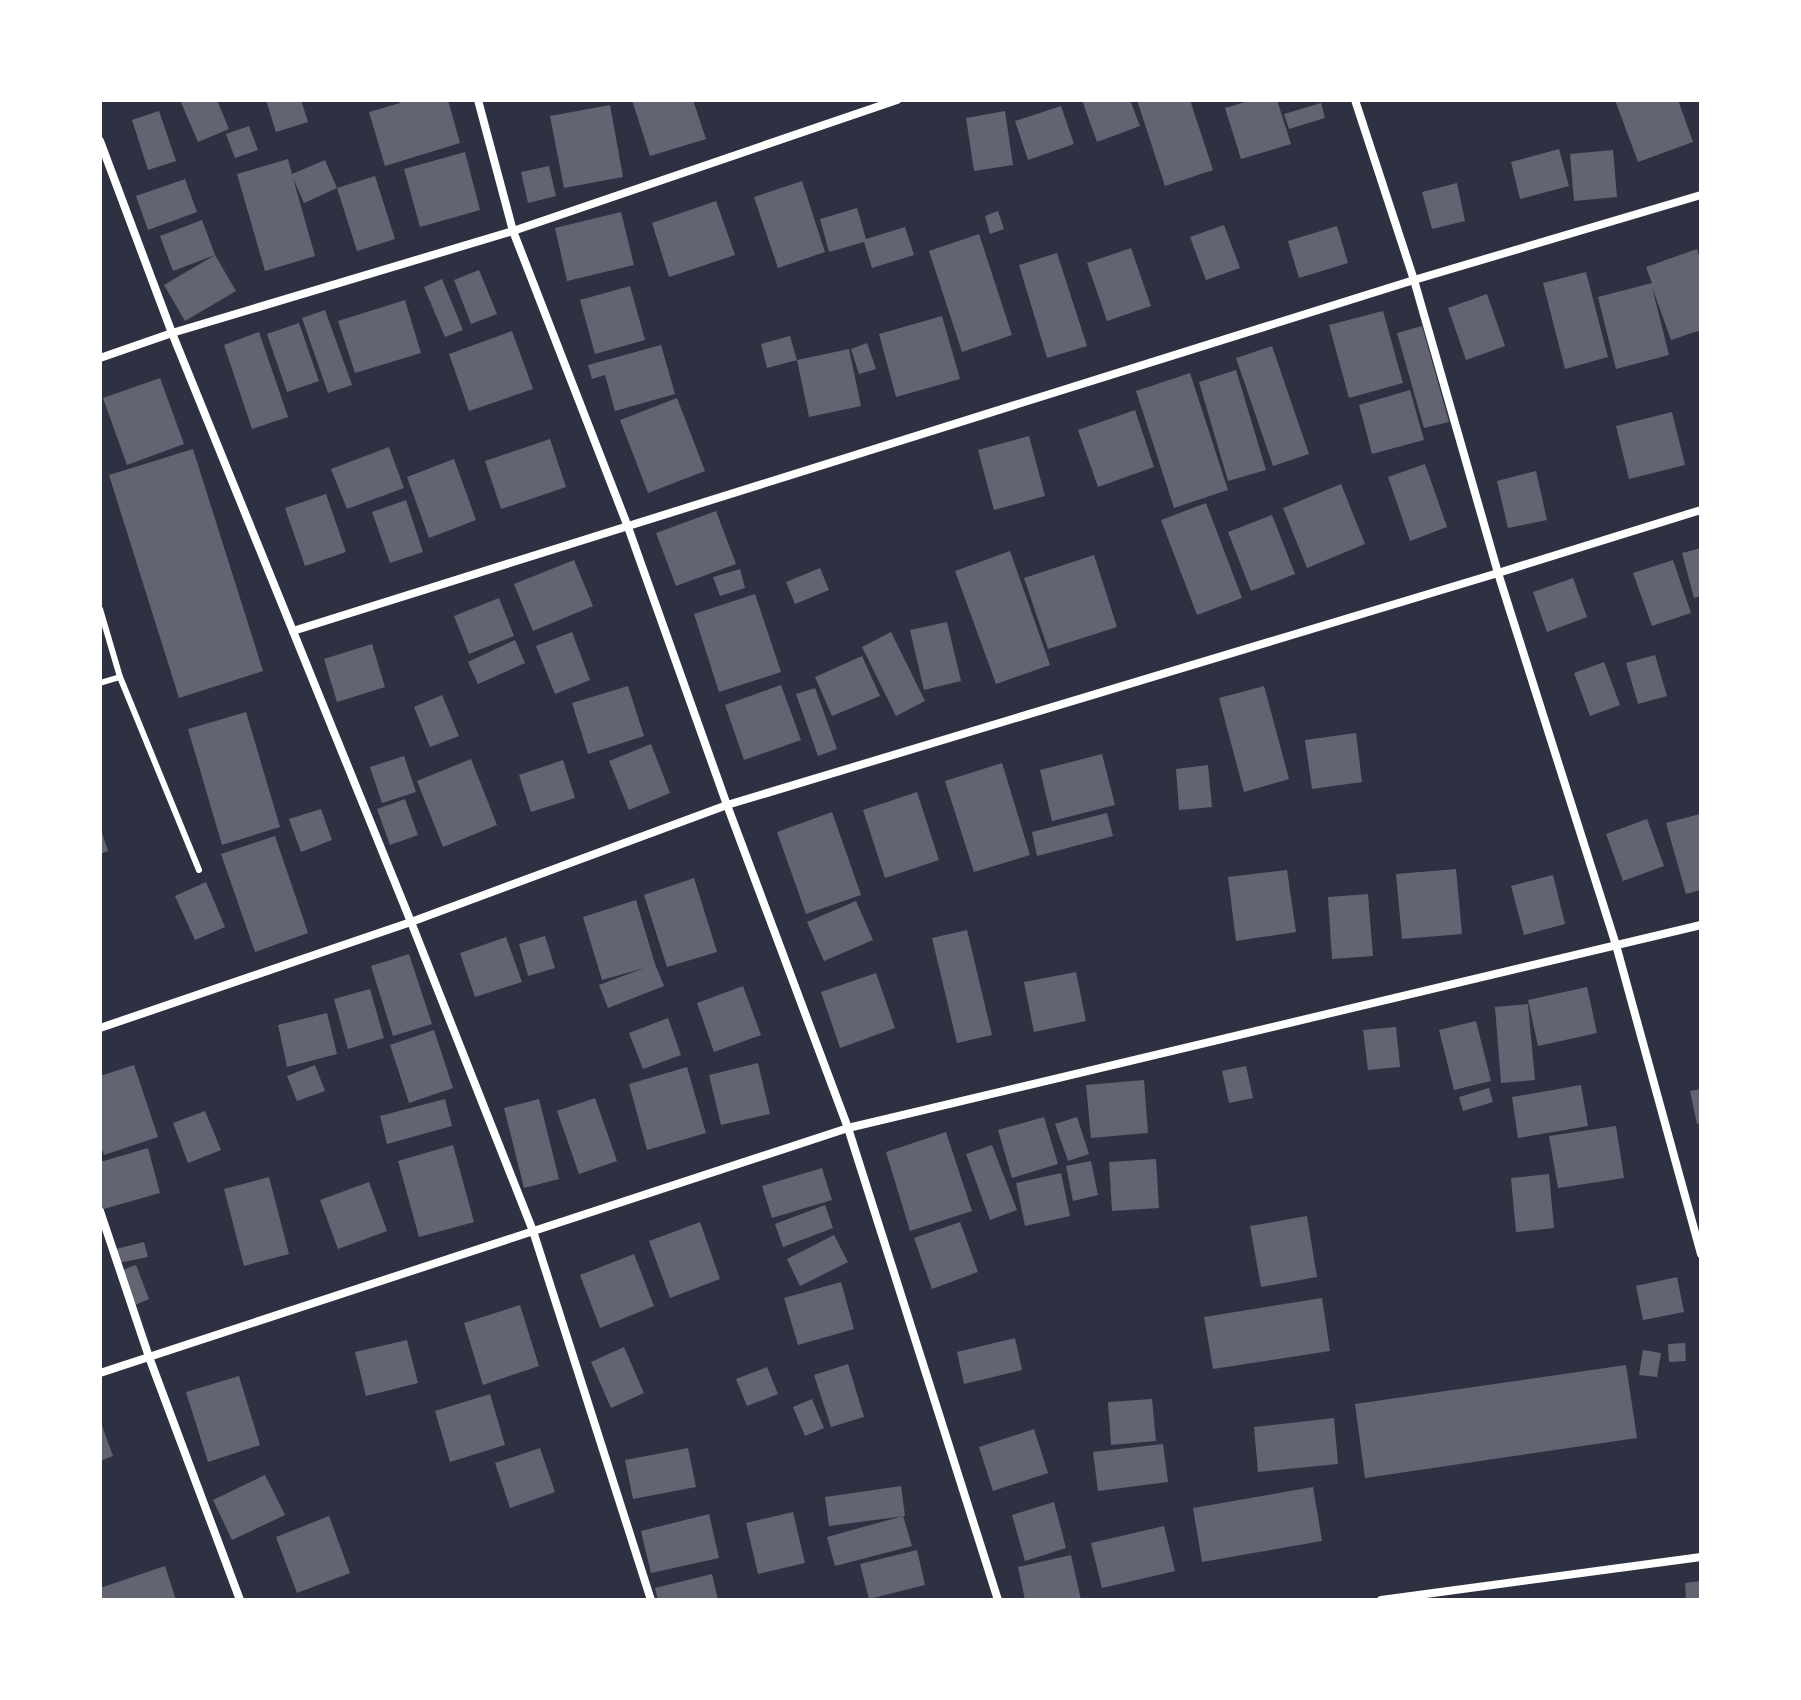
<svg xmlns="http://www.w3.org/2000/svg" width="1801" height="1700" font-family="'Roboto Serif',serif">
  <rect width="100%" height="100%" fill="#2d3142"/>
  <!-- building -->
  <g fill="#626471">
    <polygon points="180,100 217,100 229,129 198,142"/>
    <polygon points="266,100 301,100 308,122 276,132"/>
    <polygon points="399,100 448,100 460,143 385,166 369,112 400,103"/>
    <polygon points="632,100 693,100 706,139 650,156"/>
    <polygon points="1082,100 1130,100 1140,126 1097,142"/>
    <polygon points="1137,100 1190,100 1213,170 1165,186"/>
    <polygon points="1252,100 1277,100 1291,144 1241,159 1225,108"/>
    <polygon points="1615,100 1678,100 1693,142 1638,162"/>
    <polygon points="1321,103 1325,118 1289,129 1284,114"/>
    <polygon points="610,105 623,177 564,188 550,116"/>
    <polygon points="1061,106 1074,144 1028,160 1015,121"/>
    <polygon points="159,111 176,161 148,170 132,120"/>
    <polygon points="1005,111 1013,165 974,171 966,118"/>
    <polygon points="249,126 258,150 235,158 226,134"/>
    <polygon points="1559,149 1569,186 1520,199 1511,162"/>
    <polygon points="1613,150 1617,197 1574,201 1570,154"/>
    <polygon points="465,152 480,210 420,227 404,169"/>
    <polygon points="288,159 292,174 325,160 337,188 304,203 293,178 315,256 265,271 237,174"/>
    <polygon points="549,166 556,196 528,203 521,172"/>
    <polygon points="375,176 395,239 357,251 337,188"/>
    <polygon points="185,179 197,212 148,230 136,196"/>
    <polygon points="802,181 825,252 778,268 754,197"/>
    <polygon points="1457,183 1465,221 1432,229 1422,192"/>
    <polygon points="716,201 735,255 669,277 652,223"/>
    <polygon points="857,208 866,239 905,227 914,255 872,268 864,242 829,252 820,219"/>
    <polygon points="998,211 1004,229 990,234 985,216"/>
    <polygon points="621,212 634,265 567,281 555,228"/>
    <polygon points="202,220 215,255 173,271 160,236"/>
    <polygon points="1224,225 1240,268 1206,280 1190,237"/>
    <polygon points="1337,226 1348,263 1299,278 1288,241"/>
    <polygon points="979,234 1012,335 962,352 929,251"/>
    <polygon points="1131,248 1151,306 1107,321 1087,263"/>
    <polygon points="1697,249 1701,262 1701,330 1671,340 1652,287 1669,355 1616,369 1598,297 1652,283 1646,267"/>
    <polygon points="1057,253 1087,346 1047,358 1019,265"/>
    <polygon points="215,255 236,291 185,321 164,285"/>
    <polygon points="479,270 497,314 471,324 454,280"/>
    <polygon points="1586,272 1608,357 1565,369 1543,283"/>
    <polygon points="442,279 463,330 445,337 424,287"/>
    <polygon points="630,286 645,340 595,354 580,300"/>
    <polygon points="1487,294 1505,346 1466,360 1448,308"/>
    <polygon points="405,300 421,353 355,373 338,321"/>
    <polygon points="325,310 352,385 328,393 302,318"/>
    <polygon points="1383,311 1403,383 1349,398 1329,325"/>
    <polygon points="942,316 960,379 896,397 879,334"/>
    <polygon points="299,323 319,381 287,392 267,334"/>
    <polygon points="1422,326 1449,422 1424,428 1397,333"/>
    <polygon points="512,331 533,389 469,411 449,354"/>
    <polygon points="259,332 288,417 252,429 224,345"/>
    <polygon points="790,336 797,360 849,349 861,406 809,417 797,360 767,368 761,344"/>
    <polygon points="867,343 876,369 859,374 851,349"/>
    <polygon points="661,345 675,394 615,411 605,375 592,379 588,365"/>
    <polygon points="1272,346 1309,454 1273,466 1236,358"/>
    <polygon points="1236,370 1266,470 1228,481 1199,382"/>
    <polygon points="1190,373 1228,490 1174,508 1136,391"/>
    <polygon points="160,378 184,444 127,465 103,398"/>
    <polygon points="1410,390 1424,440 1372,454 1359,405"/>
    <polygon points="677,398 705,471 648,493 620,420"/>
    <polygon points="1135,410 1154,467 1098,487 1078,430"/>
    <polygon points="1672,412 1685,465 1629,479 1616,426"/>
    <polygon points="1029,436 1045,496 994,510 978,450"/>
    <polygon points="550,439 566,487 501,509 485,461"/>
    <polygon points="389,447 404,488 347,509 331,469"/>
    <polygon points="193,449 263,671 179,698 109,475"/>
    <polygon points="454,459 476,520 429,538 407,477"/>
    <polygon points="1425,464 1447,527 1410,541 1388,477"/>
    <polygon points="1536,471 1547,520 1508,528 1497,481"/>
    <polygon points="1341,484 1365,544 1307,568 1283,508"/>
    <polygon points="326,494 346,552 305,566 285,508"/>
    <polygon points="406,500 423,552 390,563 372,512"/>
    <polygon points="1206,503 1242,598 1197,615 1161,520"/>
    <polygon points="716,511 736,564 676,586 656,533"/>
    <polygon points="1272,515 1295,574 1251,591 1228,532"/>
    <polygon points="1701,548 1701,596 1694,598 1682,553"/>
    <polygon points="1010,551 1050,665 996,684 955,571"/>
    <polygon points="1094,555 1117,627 1048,649 1024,578"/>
    <polygon points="574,560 593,606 533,631 514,584"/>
    <polygon points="1673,560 1691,613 1652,626 1633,573"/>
    <polygon points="820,568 829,590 795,604 786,582"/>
    <polygon points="740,569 745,588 720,596 713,577"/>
    <polygon points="1573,578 1587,617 1547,632 1533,592"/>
    <polygon points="755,594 781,672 719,692 694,614"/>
    <polygon points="499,598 514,636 469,654 454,616"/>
    <polygon points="947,622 961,681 924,690 910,630"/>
    <polygon points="572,632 590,680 555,694 536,646"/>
    <polygon points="891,632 925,701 896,716 862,647"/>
    <polygon points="515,640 525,663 478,684 468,662"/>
    <polygon points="372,644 385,687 337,702 324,659"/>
    <polygon points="1655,655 1667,696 1638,704 1626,663"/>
    <polygon points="862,656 880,696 832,716 815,677"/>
    <polygon points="1604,662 1620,705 1590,716 1574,673"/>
    <polygon points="781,685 801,740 744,760 725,705"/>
    <polygon points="628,686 644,736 588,754 572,703"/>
    <polygon points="1264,686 1289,779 1244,792 1219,698"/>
    <polygon points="815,688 837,749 818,756 796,694"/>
    <polygon points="442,695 459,736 430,747 414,707"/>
    <polygon points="246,712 280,827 222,845 188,729"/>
    <polygon points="1356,733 1362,782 1312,789 1305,740"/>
    <polygon points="651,744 670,793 629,810 609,761"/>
    <polygon points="1102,754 1115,805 1052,821 1040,770"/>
    <polygon points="404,756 416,792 382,803 370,767"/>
    <polygon points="471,759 497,825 443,847 417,781"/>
    <polygon points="563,760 575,798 531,812 519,775"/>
    <polygon points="1002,763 1030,855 974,872 945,781"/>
    <polygon points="1208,765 1212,807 1179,810 1176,769"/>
    <polygon points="917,792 939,860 885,878 863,810"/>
    <polygon points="405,799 418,835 390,845 377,809"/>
    <polygon points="321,809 332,840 301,852 289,819"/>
    <polygon points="832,812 861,895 806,914 777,832"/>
    <polygon points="1107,813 1113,836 1037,856 1032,832"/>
    <polygon points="1700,814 1701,890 1686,894 1666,823"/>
    <polygon points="1647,819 1664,866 1623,881 1606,834"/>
    <polygon points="100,827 108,851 100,854"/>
    <polygon points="275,836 308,933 255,952 221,854"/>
    <polygon points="1456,869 1462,934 1402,939 1396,874"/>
    <polygon points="1287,870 1296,932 1236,941 1228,877"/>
    <polygon points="1553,875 1565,924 1524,935 1511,886"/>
    <polygon points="694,878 717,952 667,967 644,895"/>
    <polygon points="206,882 225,927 195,940 175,896"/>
    <polygon points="1368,894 1373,956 1332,959 1328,897"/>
    <polygon points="636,900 655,964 664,986 608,1008 599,985 644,968 602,980 583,917"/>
    <polygon points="856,901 873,940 824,961 807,922"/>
    <polygon points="967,930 992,1035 957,1043 932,938"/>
    <polygon points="545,936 555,968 528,976 519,944"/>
    <polygon points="506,937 522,982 475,997 460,953"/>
    <polygon points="409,954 432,1024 393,1036 371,966"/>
    <polygon points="1076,972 1086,1021 1034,1032 1024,982"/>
    <polygon points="876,973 895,1028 840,1048 821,992"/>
    <polygon points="743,986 761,1035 714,1052 697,1003"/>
    <polygon points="1587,987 1597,1033 1538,1046 1528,1000"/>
    <polygon points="370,989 384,1038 348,1049 334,999"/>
    <polygon points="1528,1004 1535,1080 1501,1083 1495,1007"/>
    <polygon points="327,1013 337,1054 287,1067 278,1025"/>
    <polygon points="668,1018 681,1055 643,1069 629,1033"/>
    <polygon points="1476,1021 1491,1081 1454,1090 1439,1030"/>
    <polygon points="1396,1027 1400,1067 1368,1070 1363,1030"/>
    <polygon points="434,1030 453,1088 409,1103 390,1045"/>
    <polygon points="758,1063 770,1114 721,1125 709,1075"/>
    <polygon points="134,1065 158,1137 104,1155 100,1142 100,1076"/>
    <polygon points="315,1065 325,1091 297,1101 287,1076"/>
    <polygon points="1246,1066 1253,1098 1229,1103 1222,1071"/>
    <polygon points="687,1067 706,1133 647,1150 629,1084"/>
    <polygon points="1144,1080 1148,1133 1091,1138 1086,1085"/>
    <polygon points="1581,1085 1588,1126 1518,1138 1512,1097"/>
    <polygon points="1489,1088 1493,1102 1463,1111 1459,1097"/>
    <polygon points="1701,1089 1701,1123 1697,1124 1690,1091"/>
    <polygon points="595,1098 617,1161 579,1174 557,1111"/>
    <polygon points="445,1099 452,1126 387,1144 380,1116"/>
    <polygon points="539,1099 559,1179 524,1188 504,1108"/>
    <polygon points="205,1111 221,1150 188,1163 173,1123"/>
    <polygon points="1044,1117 1058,1164 1012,1178 998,1130"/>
    <polygon points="1077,1117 1089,1154 1068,1161 1055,1124"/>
    <polygon points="1616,1126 1624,1178 1558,1188 1549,1136"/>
    <polygon points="946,1132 972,1211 910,1231 886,1152"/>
    <polygon points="453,1145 474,1222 419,1237 398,1161"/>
    <polygon points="992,1145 1017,1210 990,1220 966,1154"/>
    <polygon points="148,1148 160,1193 100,1210 100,1162"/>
    <polygon points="1156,1159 1159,1208 1112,1211 1109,1162"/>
    <polygon points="1091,1161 1098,1195 1073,1201 1066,1166"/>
    <polygon points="822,1168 832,1200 772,1218 762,1186"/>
    <polygon points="1061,1173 1070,1216 1025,1226 1016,1183"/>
    <polygon points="1549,1174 1554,1228 1516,1232 1511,1178"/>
    <polygon points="269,1177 289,1254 244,1266 224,1189"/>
    <polygon points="369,1182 387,1231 338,1249 320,1200"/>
    <polygon points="825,1205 833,1228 783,1247 775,1224"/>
    <polygon points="1307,1216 1317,1277 1261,1287 1250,1226"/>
    <polygon points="700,1222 720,1279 670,1298 649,1241"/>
    <polygon points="960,1222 978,1272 932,1289 914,1238"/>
    <polygon points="834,1235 848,1262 800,1286 787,1259"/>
    <polygon points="144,1242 148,1257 119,1263 116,1249"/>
    <polygon points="634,1254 654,1306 600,1328 580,1275"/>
    <polygon points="136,1265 149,1299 135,1305 122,1270"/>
    <polygon points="1677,1277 1684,1312 1643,1320 1636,1286"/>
    <polygon points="841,1282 854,1329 798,1345 784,1298"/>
    <polygon points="1322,1298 1330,1351 1213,1369 1204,1317"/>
    <polygon points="520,1305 539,1366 483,1385 464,1323"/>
    <polygon points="1015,1338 1022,1370 964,1384 957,1352"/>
    <polygon points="407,1340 418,1383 366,1396 355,1352"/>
    <polygon points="1685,1343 1686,1361 1669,1362 1668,1344"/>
    <polygon points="624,1347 644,1393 611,1408 591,1362"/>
    <polygon points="1643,1350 1661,1353 1657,1377 1639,1375"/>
    <polygon points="848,1364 864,1417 831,1427 814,1375"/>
    <polygon points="1626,1365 1637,1438 1365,1478 1355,1404"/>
    <polygon points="767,1367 778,1394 747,1406 736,1379"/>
    <polygon points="239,1376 260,1445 208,1462 186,1392"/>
    <polygon points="490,1394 505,1445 450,1462 435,1411"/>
    <polygon points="812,1399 824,1428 805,1436 793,1407"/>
    <polygon points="1152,1399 1156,1441 1111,1445 1108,1402"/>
    <polygon points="1334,1418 1338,1464 1258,1472 1254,1427"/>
    <polygon points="100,1420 113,1456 100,1461"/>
    <polygon points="1034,1429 1048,1473 993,1491 979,1447"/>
    <polygon points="1163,1444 1168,1482 1098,1491 1093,1452"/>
    <polygon points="540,1448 555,1492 510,1508 495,1463"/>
    <polygon points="688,1448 696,1487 633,1499 625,1460"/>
    <polygon points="265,1475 285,1515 232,1540 213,1500"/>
    <polygon points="901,1486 905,1516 829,1526 825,1497"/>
    <polygon points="1313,1487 1322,1541 1202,1562 1193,1508"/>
    <polygon points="1054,1502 1066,1548 1025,1561 1012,1515"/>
    <polygon points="793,1512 805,1563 758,1574 746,1523"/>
    <polygon points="709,1514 719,1558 651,1573 641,1531"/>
    <polygon points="329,1516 350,1573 297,1593 276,1537"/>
    <polygon points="903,1516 912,1546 835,1566 827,1537"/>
    <polygon points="1164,1526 1175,1571 1102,1588 1091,1543"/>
    <polygon points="917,1550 925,1585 869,1599 860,1564"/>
    <polygon points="1071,1555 1081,1600 1025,1600 1018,1567"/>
    <polygon points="165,1566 176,1600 100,1600 100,1588"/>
    <polygon points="712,1574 718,1600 658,1600 655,1588"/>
    <polygon points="1701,1581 1701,1600 1686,1600 1685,1583"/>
  </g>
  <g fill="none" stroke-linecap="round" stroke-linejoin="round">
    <!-- service -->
    <g stroke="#fff" stroke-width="6">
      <polyline points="100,609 120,677 100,683"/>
      <polyline points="120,677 199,870"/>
    </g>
    <!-- minor -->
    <g stroke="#fff" stroke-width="8">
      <polyline points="478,100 513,231 628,527 727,805 848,1128 998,1600"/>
      <polyline points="1355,100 1414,280 1498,573 1616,945 1701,1254"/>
      <polyline points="100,141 172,333 411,922 533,1231 651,1600"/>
      <polyline points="100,358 172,333 513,231 897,100"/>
      <polyline points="293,631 1414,280 1701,195"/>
      <polyline points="100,1028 411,922 727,805 1498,573 1701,510"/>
      <polyline points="100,1211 149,1357 240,1600"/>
      <polyline points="100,1373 848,1128 1701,925"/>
      <polyline points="1381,1600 1701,1557"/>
    </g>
  </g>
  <!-- border -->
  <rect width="1801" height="1700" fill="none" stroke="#ffffff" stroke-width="204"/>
</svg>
